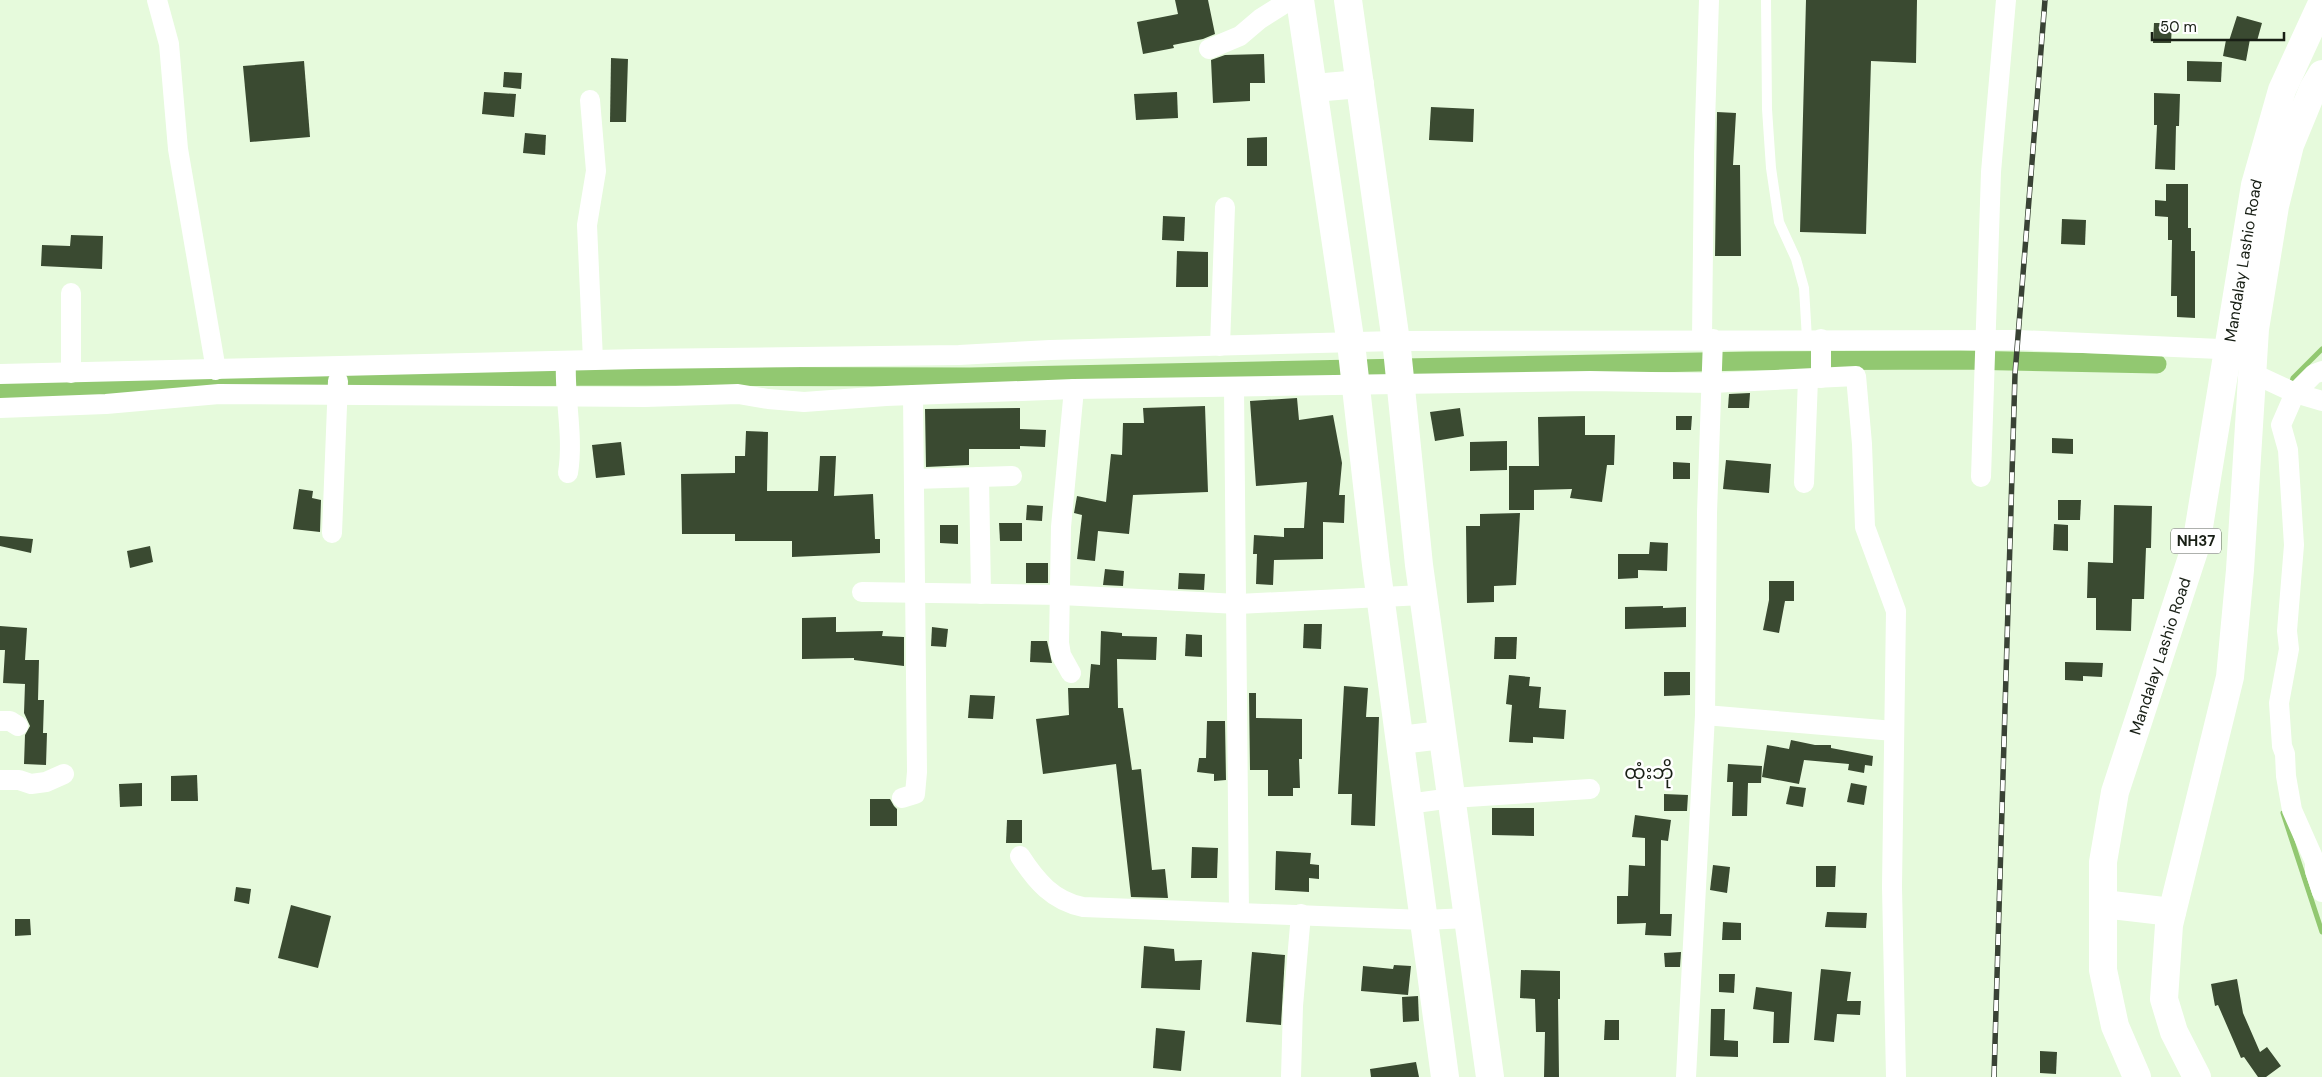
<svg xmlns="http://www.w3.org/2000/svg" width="2322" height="1077" font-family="'DM Sans','Noto Sans Myanmar',sans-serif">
  <rect width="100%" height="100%" fill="#e6fadc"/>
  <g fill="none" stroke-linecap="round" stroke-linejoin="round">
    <!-- stream -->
    <g stroke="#92c871" stroke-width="5">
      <polyline points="2291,385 2293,378 2322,349"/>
      <polyline points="2283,813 2322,932"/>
    </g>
    <!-- canal -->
    <polyline stroke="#92c871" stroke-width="19" points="0,391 245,383 592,376 970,377 1749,361 1960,360 2157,364"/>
  </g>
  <!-- building -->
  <g fill="#3a4a31">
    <polygon points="1175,0 1208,0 1215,34 1203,39 1173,45 1174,48 1143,54 1137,22 1178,14"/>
    <polygon points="1806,0 1917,0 1916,63 1871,61 1866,234 1800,232"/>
    <polygon points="2237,16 2262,23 2257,41 2250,39 2246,61 2223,56 2226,40 2229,41"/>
    <polygon points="2154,23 2172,23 2171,43 2153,43"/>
    <polygon points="1264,54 1265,83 1250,83 1250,101 1213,103 1211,60 1225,55"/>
    <polygon points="611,58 628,59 626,122 610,122"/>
    <polygon points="304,61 310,137 250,142 243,66"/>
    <polygon points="2187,61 2222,62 2221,82 2187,81"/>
    <polygon points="504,72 522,73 521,89 503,87"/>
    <polygon points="484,92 516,94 514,117 482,114"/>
    <polygon points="1177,92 1178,118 1136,120 1134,94"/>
    <polygon points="2154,93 2180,94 2179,126 2176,126 2175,170 2155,169 2157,125 2154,125"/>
    <polygon points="1431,107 1474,109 1473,142 1429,140"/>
    <polygon points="1717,112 1736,113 1733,165 1740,165 1741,256 1715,256"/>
    <polygon points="525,133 546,135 545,155 523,153"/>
    <polygon points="1267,137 1267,166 1247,166 1247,138"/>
    <polygon points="2166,184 2188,184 2188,228 2191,228 2191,251 2195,251 2195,318 2177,317 2177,296 2171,296 2172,240 2168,240 2168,217 2155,216 2155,200 2166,201"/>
    <polygon points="1163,216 1185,217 1184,241 1162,240"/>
    <polygon points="2062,219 2086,220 2085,245 2061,244"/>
    <polygon points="71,235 103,236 102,269 41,266 42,245 70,246"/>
    <polygon points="1177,251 1208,252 1208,287 1176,287"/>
    <polygon points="1750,393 1749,408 1728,408 1729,394"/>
    <polygon points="1297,398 1299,420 1333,415 1342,463 1339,495 1345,495 1344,523 1323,522 1323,559 1274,560 1273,585 1256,584 1257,554 1253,554 1254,535 1284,537 1284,528 1304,528 1307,482 1256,486 1250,401"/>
    <polygon points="1205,406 1208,492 1133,495 1129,534 1098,531 1095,561 1077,559 1082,515 1074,513 1077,496 1106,502 1111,454 1122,455 1123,423 1144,423 1143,408"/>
    <polygon points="1020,408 1020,429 1046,430 1045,447 1020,446 1020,449 969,449 969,465 926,467 925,409"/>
    <polygon points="1460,408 1464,436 1435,441 1430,412"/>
    <polygon points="1585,416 1585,435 1615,435 1614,465 1607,465 1602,502 1570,498 1572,489 1534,490 1534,510 1509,510 1509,466 1539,466 1538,417"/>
    <polygon points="1676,416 1692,416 1691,430 1676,430"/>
    <polygon points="746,431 768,432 767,491 818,491 820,456 836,456 834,496 873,494 875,539 880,539 880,553 792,557 792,541 735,541 735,534 682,534 681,474 735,473 735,456 745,456"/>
    <polygon points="2052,438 2073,439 2073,454 2052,453"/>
    <polygon points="1507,441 1507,470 1470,471 1470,442"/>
    <polygon points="621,442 625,475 596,478 592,445"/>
    <polygon points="1726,460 1771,464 1769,493 1723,489"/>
    <polygon points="1673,462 1690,463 1690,479 1673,479"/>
    <polygon points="299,489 313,491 312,498 321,500 320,532 293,529"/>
    <polygon points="2058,500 2081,500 2080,520 2058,520"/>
    <polygon points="1027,505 1043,506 1042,521 1026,520"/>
    <polygon points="2114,505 2152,506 2151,548 2146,548 2144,599 2132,599 2131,631 2096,630 2096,598 2087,598 2088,562 2113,563"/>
    <polygon points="1520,513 1516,585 1494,586 1494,602 1467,603 1466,526 1480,526 1480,514"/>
    <polygon points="999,523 1022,523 1022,541 1000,541"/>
    <polygon points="2054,524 2068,525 2068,551 2053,550"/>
    <polygon points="940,525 958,525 958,544 940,543"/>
    <polygon points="0,536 33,539 31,553 0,546"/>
    <polygon points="1650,542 1668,543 1667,571 1638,570 1638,578 1618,579 1618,554 1649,554"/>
    <polygon points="150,546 153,562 130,568 127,551"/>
    <rect x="1026" y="563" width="22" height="20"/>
    <polygon points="1105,569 1124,571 1123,586 1103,585"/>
    <polygon points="1179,573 1205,574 1204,590 1178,589"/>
    <polygon points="1769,581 1794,581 1794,601 1785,601 1779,633 1763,630 1769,600"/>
    <polygon points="1663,606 1663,608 1686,607 1686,627 1625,629 1625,607"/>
    <polygon points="836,617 836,632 883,631 882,636 904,637 904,666 854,660 854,658 802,659 802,618"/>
    <polygon points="1304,624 1322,624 1321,649 1303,648"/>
    <polygon points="0,626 27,628 25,660 39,660 38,700 44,700 43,733 47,733 46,765 24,764 25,735 30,726 24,713 25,684 3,683 5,650 0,650"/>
    <polygon points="932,627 948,629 946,647 931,646"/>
    <polygon points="1101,631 1122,633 1122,636 1157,637 1156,660 1117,659 1118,708 1123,708 1132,770 1141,769 1152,870 1165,869 1168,898 1131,897 1116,764 1043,774 1036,719 1069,715 1068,688 1089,688 1091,664 1100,665"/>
    <polygon points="1186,634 1202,635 1202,657 1185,656"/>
    <polygon points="1495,637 1517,637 1516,659 1494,659"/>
    <polygon points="1031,641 1047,641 1052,663 1030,662"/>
    <polygon points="2065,662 2103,663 2102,677 2083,676 2083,681 2065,680"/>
    <polygon points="1664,672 1690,672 1690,695 1664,696"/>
    <polygon points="1509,675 1530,677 1529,686 1541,687 1539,708 1566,710 1564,739 1533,737 1533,743 1509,742 1512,705 1506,704"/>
    <polygon points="1344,686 1368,688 1366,717 1379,717 1375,826 1351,825 1352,794 1338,794"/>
    <polygon points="1249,693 1256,693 1256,718 1302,719 1302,759 1299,759 1300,788 1293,788 1293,796 1268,796 1268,770 1250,770"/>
    <polygon points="970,695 995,696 993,719 968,718"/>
    <polygon points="1207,721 1225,721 1226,780 1214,781 1214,774 1197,772 1199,758 1206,758"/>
    <polygon points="1791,740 1815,745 1831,745 1831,748 1873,756 1872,766 1865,765 1864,773 1848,770 1849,764 1804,760 1799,784 1762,777 1767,745 1789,749"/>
    <polygon points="1728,764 1762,766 1761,783 1748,783 1747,816 1732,816 1733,782 1727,782"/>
    <polygon points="197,775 198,801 171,801 171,776"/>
    <polygon points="142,783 142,806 120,807 119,784"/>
    <polygon points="1851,783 1867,786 1864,805 1847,802"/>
    <polygon points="1790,786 1806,788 1803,807 1786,804"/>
    <polygon points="1664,794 1688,795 1687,811 1664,811"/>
    <polygon points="870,799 890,799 894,806 897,809 897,826 870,826"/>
    <polygon points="1492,808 1534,808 1534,836 1492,835"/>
    <polygon points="1635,815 1671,820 1668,841 1661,840 1660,914 1672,914 1671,936 1645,935 1646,923 1617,924 1617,896 1628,896 1629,865 1645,866 1645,838 1632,837"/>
    <polygon points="1007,820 1022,820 1022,843 1006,843"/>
    <polygon points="1192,847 1218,848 1217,878 1191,878"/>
    <polygon points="1276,851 1311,853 1310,864 1319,865 1319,879 1309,878 1309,892 1275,890"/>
    <polygon points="1713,865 1730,867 1727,893 1710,890"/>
    <polygon points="1816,866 1836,866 1835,887 1816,887"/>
    <polygon points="236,887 251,889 249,904 234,901"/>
    <polygon points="291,905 331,916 318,968 278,958"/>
    <polygon points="1827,912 1867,913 1866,928 1825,927"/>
    <polygon points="15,919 30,919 31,935 15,936"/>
    <polygon points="1723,922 1741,923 1741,940 1722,940"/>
    <polygon points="1144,946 1174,949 1175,961 1202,960 1200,990 1141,988"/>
    <polygon points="1252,952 1285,955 1281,1025 1246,1022"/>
    <polygon points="1681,952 1680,967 1665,967 1664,953"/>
    <polygon points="1394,965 1411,966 1408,995 1361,991 1363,966 1393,969"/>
    <polygon points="1821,969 1851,972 1847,1001 1861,1001 1860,1015 1837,1014 1834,1042 1814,1040"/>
    <polygon points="1521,970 1560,971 1560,999 1558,999 1559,1077 1544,1077 1545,1032 1536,1032 1535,999 1520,998"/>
    <polygon points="1719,974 1735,974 1734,993 1719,992"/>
    <polygon points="2237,979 2243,1013 2260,1052 2267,1047 2281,1066 2266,1077 2258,1077 2244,1057 2241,1058 2218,1005 2215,1006 2211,984"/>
    <polygon points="1756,987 1792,992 1789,1043 1773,1043 1774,1012 1753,1009"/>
    <polygon points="1418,996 1419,1021 1403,1022 1402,997"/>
    <polygon points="1711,1009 1725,1009 1724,1040 1738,1041 1738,1057 1710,1056"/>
    <polygon points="1605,1020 1619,1020 1619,1040 1604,1040"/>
    <polygon points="1156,1028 1185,1031 1181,1071 1153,1068"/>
    <polygon points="2040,1051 2057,1052 2056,1074 2040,1073"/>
    <polygon points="1416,1062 1419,1077 1371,1077 1370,1069"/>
  </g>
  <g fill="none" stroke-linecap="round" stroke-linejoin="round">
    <!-- service -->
    <polyline stroke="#fff" stroke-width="10" points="1766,0 1767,109 1771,168 1779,222 1796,259 1804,288 1807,339"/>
    <!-- minor -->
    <g stroke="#fff" stroke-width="20">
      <polyline points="157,0 169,44 178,149 216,370"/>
      <polyline points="1209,49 1240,36 1260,19 1290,0"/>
      <polyline points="590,100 596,171 587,225 593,360"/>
      <polyline points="71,293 71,373"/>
      <polyline points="1702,339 1704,154 1709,0"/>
      <polyline points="1821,339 1821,378"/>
      <polyline points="1220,346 1225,207"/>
      <path d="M566,361C564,399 574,435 568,473"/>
      <polyline points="2322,371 2314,374 2295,393 2281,425 2288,450 2294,545 2287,631 2289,649 2279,703 2282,746 2285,754 2286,776 2292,810 2315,862 2315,871 2322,892"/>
      <polyline points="2252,373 2295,393 2322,401"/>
      <polyline points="0,374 639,359 959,355 1050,350 1396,341 2018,340 2242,350"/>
      <polyline points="1234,387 1239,913"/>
      <polyline points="0,408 106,404 219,394 645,397 738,394 768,399 804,402 886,396 1074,389 1590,381 1712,383 1856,376 1862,444 1865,527 1896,611 1892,887 1896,1077"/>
      <polyline points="979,477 981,594"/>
      <polyline points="1981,477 1991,172 2006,0"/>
      <polyline points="914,479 1012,476"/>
      <polyline points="1804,483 1808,379"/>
      <polyline points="332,533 338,381"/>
      <polyline points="862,592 1061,595 1238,604 1423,595"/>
      <polyline points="1071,673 1061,655 1059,643 1061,527 1074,389"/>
      <polyline points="1705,715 1894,731"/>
      <polyline points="0,721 10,721 18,726"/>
      <polyline points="0,780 19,780 31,784 46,782 64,774"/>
      <polyline points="902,798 915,794 917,772 913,395"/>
      <polyline points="1408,804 1452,798 1590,789"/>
      <path d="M1020,856C1036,881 1053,901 1083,907L1424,920L1468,918"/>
      <polyline points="1291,1077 1293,1006 1301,914"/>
      <polyline points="1686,1077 1705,715 1707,513 1713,339"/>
    </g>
    <!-- primary -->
    <g stroke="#fff" stroke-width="28">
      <polyline points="1300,0 1352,352 1376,565 1445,1077"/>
      <polyline points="1348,0 1397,349 1419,565 1490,1077"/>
    </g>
    <!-- trunk -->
    <g stroke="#fff" stroke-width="28">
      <polyline points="1314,88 1360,84"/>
      <polyline points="1400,740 1442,735"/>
      <polyline points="2103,904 2172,912"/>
      <path id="s1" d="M2137,1077L2115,1026L2103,970V862L2115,792L2196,545L2255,185L2282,90L2322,3"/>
      <polyline points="2197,1077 2174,1032 2164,999 2169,925 2230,677 2240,570 2255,329 2275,206 2290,145 2313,89 2322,74"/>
    </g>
    <defs>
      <polyline id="rail" points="1994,1077 2015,374 2045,0"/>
    </defs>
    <!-- rail casing -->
    <use href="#rail" stroke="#394235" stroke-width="5.5"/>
    <!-- rail -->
    <use href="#rail" stroke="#fff" stroke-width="4" stroke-dasharray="11" stroke-linecap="butt"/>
  </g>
  <g text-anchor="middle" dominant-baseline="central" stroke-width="5" stroke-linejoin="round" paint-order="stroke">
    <!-- shield labels -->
    <rect fill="#fff" stroke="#5d625b" stroke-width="1" x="2171" y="528.5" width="50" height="25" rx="4"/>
    <g font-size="15" font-weight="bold" fill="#181f15">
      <text x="2196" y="541">NH37</text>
    </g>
    <!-- street labels -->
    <g font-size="16" fill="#181f15" stroke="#fff">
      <text stroke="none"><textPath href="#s1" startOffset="840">Mandalay Lashio Road</textPath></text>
      <text stroke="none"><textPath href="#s1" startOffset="435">Mandalay Lashio Road</textPath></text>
    </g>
    <!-- quarter labels -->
    <g font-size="19" fill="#181f15" stroke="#fff">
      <text x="1649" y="772">ထုံးဘို</text>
    </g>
  </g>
  <!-- scale -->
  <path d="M2152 32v8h132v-8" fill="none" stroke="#181f15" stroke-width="2.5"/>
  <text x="2160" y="32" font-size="15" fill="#181f15" stroke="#ffffff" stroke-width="4" paint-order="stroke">50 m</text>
</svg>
